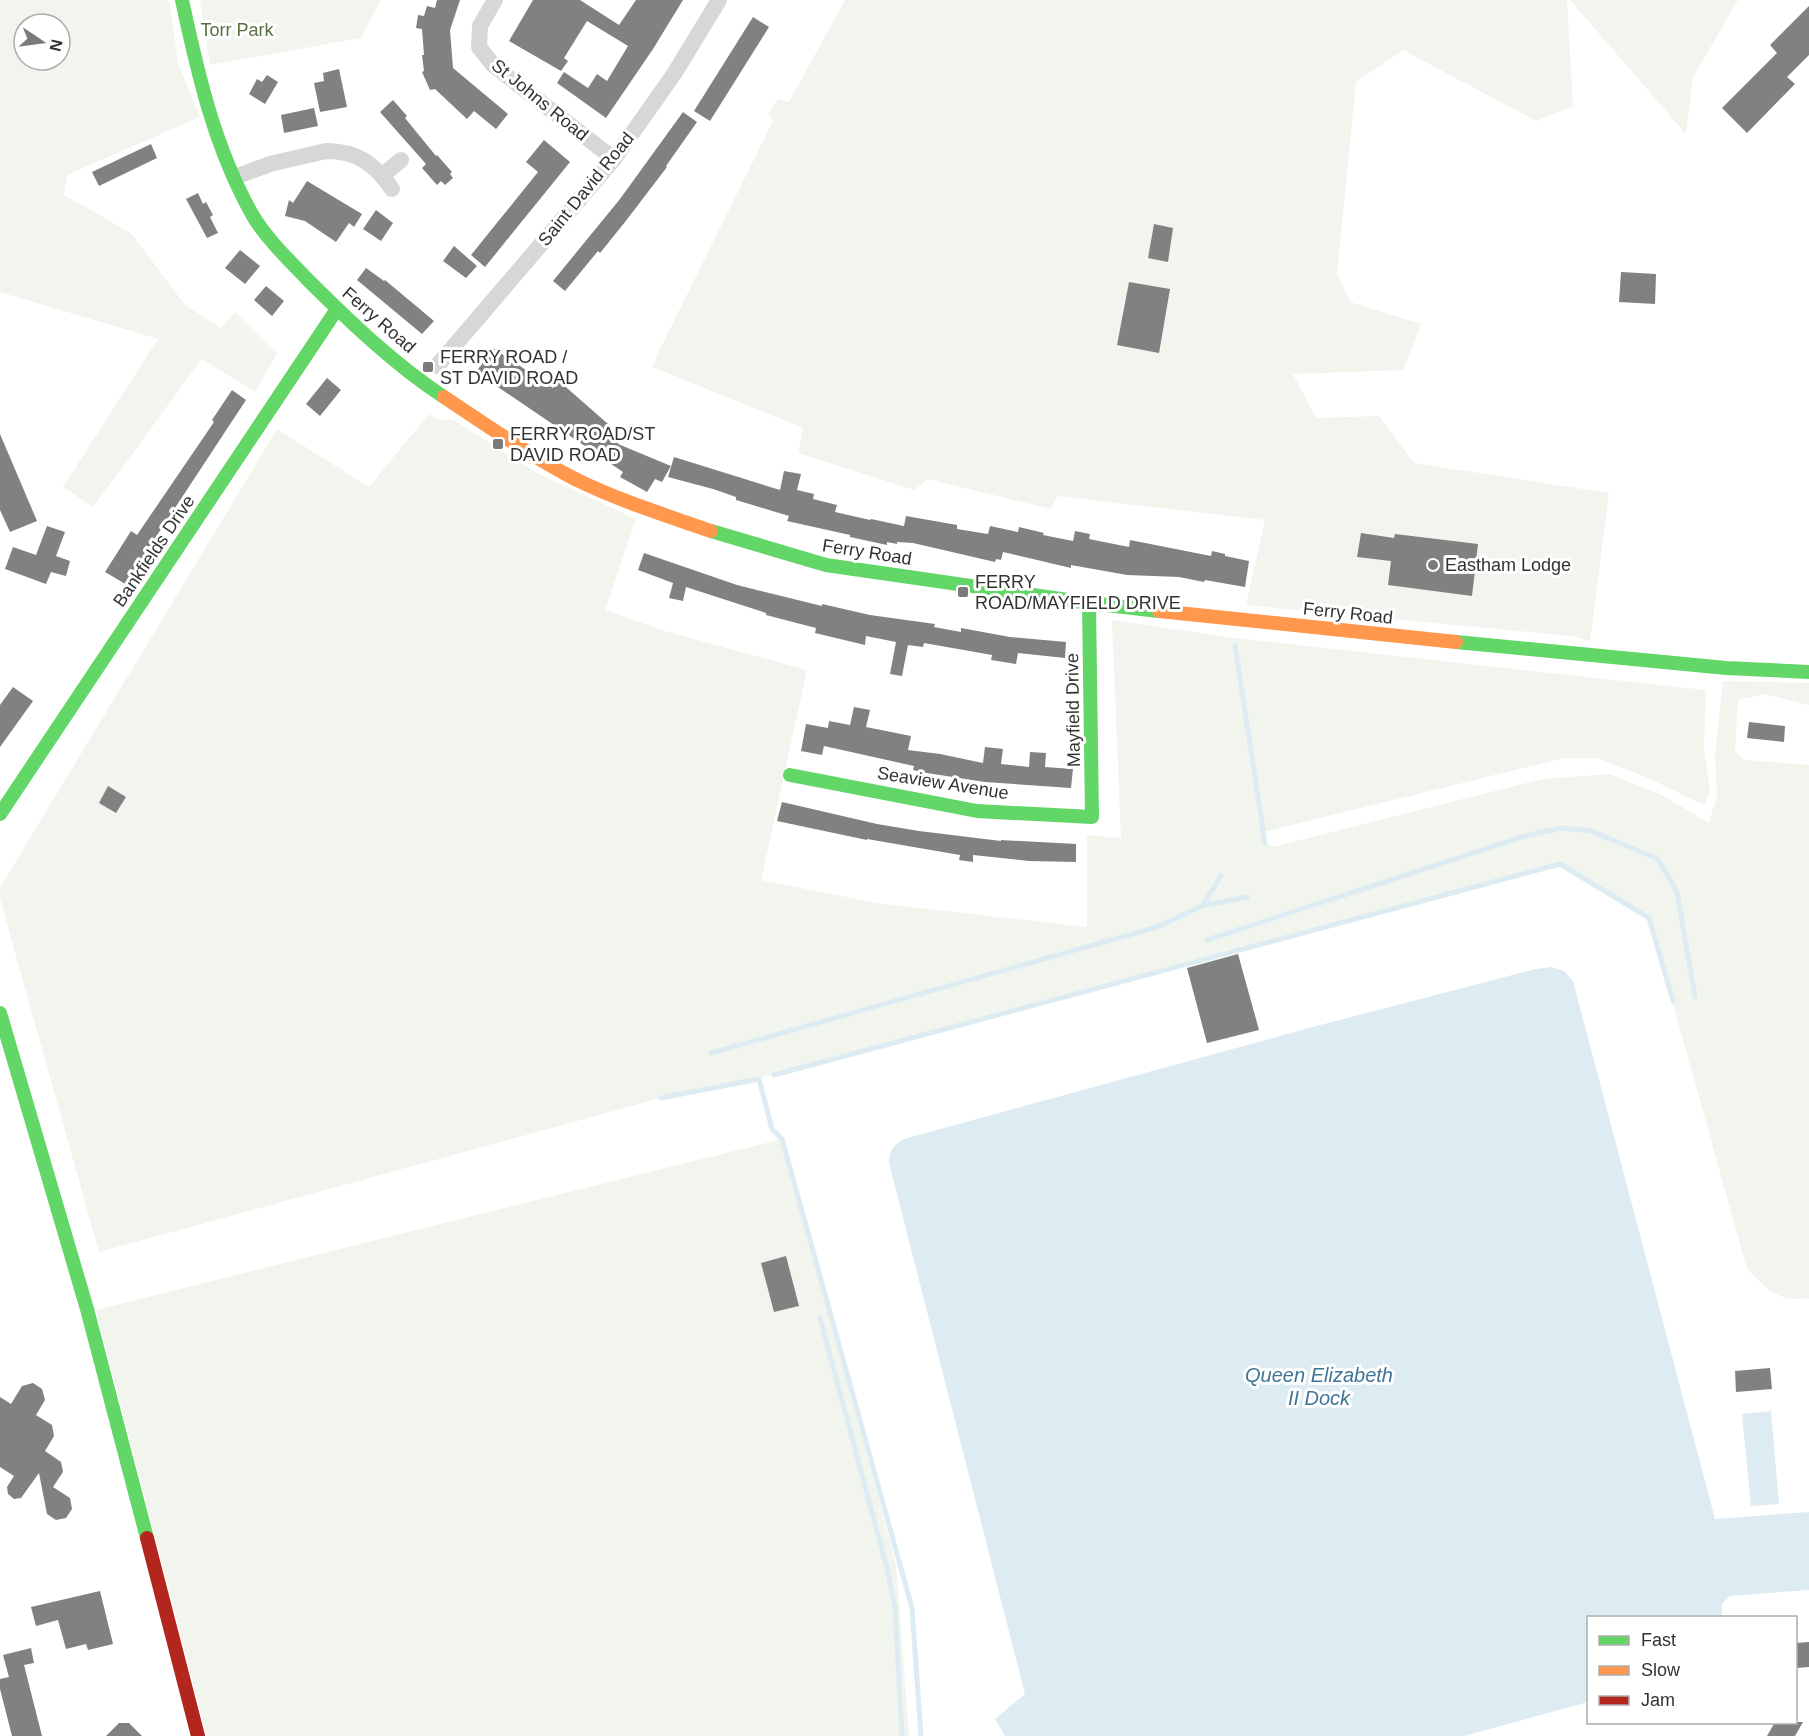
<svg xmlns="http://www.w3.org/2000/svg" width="1809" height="1736" font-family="Arial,sans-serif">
  <rect width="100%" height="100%" fill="#fff"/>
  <!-- green -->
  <g fill="#f1f5ed" fill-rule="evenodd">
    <path d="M0,0H169L178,63L200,117L67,175L64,195L131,233L185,305L221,328L235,312L277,354L255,392L202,359L93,507L63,487L158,339L0,292ZM24,24H60V60H24Z"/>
    <polygon points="200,0 381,0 361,38 210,65"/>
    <polygon points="845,0 1567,0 1573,106 1536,121 1403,50 1356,82 1337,274 1350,302 1421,324 1403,370 1293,374 1316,418 1379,416 1414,463 1609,493 1590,641 1571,636 1246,605 1265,520 1057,496 1051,509 928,479 914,490 798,453 803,428 653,367 658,353 773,121 768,114 778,99 789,102"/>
    <polygon points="1570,0 1738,0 1693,77 1686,134"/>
    <path d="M429,414L440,421L452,419L537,473L636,519L605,610L665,631L807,670L761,880L882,904L1087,927V835L1121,838L1112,620L1235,638L1706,690L1704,748L1710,791L1704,805L1646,777L1597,758H1564L1264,832L1265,843L1273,847L1542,779L1610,774L1664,796L1709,823L1717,795L1715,755L1723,681L1809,683V705L1765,694L1738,700L1735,750L1744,760L1809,765V1299C1775,1301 1769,1290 1747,1269L1649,918L1560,864L774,1075L661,1098L99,1252L0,899V888L277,429L369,487Z"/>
    <polygon points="782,1139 896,1564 909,1736 207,1736 96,1310"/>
  </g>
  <!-- water -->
  <g fill="#ddebf3">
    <path d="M1551,967L1564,971L1573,981L1715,1519L1809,1512V1590L1730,1596L1722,1604V1617L1588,1618V1702L1464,1736H1005L995,1719L1025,1694L889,1163C889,1151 893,1145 904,1139L1309,1028L1536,969Z"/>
    <polygon points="1771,1411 1779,1504 1751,1506 1742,1414"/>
  </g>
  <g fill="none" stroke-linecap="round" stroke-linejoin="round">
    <!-- stream -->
    <g stroke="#ddebf3" stroke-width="5">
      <polyline points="1235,645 1265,843"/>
      <polyline points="1202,906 1221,876"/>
      <polyline points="1207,940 1525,836 1562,828 1591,831 1658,859 1677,892 1695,997"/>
      <polyline points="711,1053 1157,927 1202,906 1247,897"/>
      <polyline points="774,1075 1560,864 1649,918 1673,1001"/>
      <polyline points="661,1098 759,1079 772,1129 782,1139 912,1608 921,1736"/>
      <polyline points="820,1318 888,1572 895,1608 902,1736"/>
    </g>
  </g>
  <!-- building -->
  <g fill="#818181">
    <polygon points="437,0 460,0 450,30 453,68 508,114 496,129 474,111 467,119 435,89 430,90 422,72 424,71 422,55 424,55 422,29 416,28 418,15 424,16 427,6 435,8"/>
    <polygon points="533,0 580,0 619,25 636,0 683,0 653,49 606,118 557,83 564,72 588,88 597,74 607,81 628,46 587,21 564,58 568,61 561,71 509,41"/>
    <polygon points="1809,6 1809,55 1787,77 1795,84 1747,133 1722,108 1777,53 1770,45"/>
    <polygon points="753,17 769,27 710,121 694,111"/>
    <polygon points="339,69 347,107 320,112 314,83 324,81 323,73"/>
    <polygon points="267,75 278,82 265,104 249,94 257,79 262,82"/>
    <polygon points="393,100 407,116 405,118 436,156 437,155 452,172 450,174 453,178 445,185 441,181 437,185 422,168 426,164 380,112"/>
    <polygon points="314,108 318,126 284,133 281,115"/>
    <polygon points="683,112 697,122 666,166 667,167 625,222 600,253 598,251 565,291 553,281 620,199"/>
    <polygon points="544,140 570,162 485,267 471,255 538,172 526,162"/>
    <polygon points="151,144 157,158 99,186 92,172"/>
    <polygon points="307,181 362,214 354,227 349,223 336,242 305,221 285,216 289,200 293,203"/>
    <polygon points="198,193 203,204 206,202 213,215 210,217 218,233 207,238 186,199"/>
    <polygon points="376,210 393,223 381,241 363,229"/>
    <polygon points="1154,224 1173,228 1168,262 1148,258"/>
    <polygon points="454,246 477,266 466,278 443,261"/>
    <polygon points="240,250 260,266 245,284 225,268"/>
    <polygon points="366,268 384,281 385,280 434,321 422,334 357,280"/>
    <polygon points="1621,272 1656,274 1655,304 1619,302"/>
    <polygon points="1129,282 1170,289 1159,353 1117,345"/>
    <polygon points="266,286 284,301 272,316 254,300"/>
    <polygon points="493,348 553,388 559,381 608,424 604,430 620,440 618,444 671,466 662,482 655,479 647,492 620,477 623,472 476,372"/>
    <polygon points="327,378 341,390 320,416 306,404"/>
    <polygon points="232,390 246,400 148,549 149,550 127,585 105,572 131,531 137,535 214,422 212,420"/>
    <polygon points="0,434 37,521 10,532 0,510"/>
    <polygon points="674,457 780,490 784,471 801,474 797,490 814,494 813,499 837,505 835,512 870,520 871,519 904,526 906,516 957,525 957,529 988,534 990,526 1018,532 1019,527 1044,533 1043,535 1073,541 1075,531 1090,534 1089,539 1129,547 1130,540 1211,556 1212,551 1225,554 1225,556 1249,561 1245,587 1205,580 1204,582 1179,577 1127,575 1071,565 1071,568 1003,552 1001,560 996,559 995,562 913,543 897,542 897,544 887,542 887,545 850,537 850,535 787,521 789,516 736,500 736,497 713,489 668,477"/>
    <polygon points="47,526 65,532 56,556 70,561 66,576 51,572 46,584 5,569 13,547 36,555"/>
    <polygon points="1361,533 1394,538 1395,534 1478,544 1472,596 1388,585 1391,561 1357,557"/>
    <polygon points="644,553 737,585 822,606 822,604 870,615 935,624 934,627 961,632 961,628 1010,637 1066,642 1065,658 1018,653 1016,664 991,660 992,655 924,643 923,647 908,645 902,676 890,674 896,642 866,636 865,645 815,633 816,628 766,615 766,613 686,587 683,601 669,598 673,583 638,570"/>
    <polygon points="13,687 33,701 0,747 0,705"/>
    <polygon points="854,707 870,710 866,727 911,736 908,750 940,754 983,763 985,747 1003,749 1001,764 1029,767 1030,752 1046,753 1045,767 1073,769 1071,788 985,782 927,773 913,770 914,766 824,746 822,755 801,751 806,724 828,728 829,721 850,725"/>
    <polygon points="1749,722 1785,726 1784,742 1747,738"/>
    <polygon points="108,786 126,797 116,813 99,803"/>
    <polygon points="782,802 877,824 919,831 1001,841 1001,840 1076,844 1076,862 1029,861 973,855 973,862 959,860 960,855 867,839 867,840 777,821"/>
    <polygon points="1238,954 1259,1030 1207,1043 1187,968"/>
    <polygon points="786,1256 799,1306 774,1312 761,1263"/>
    <polygon points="1770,1368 1772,1389 1736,1392 1735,1371"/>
    <polygon points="33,1383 42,1389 45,1400 36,1415 52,1425 54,1436 45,1451 61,1462 63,1472 53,1487 70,1498 72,1509 66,1518 56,1520 47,1514 39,1473 21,1498 14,1499 8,1494 7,1487 14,1476 0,1467 0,1397 11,1404 22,1386"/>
    <polygon points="100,1591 113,1644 88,1650 86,1644 66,1649 58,1620 36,1626 31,1607"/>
    <polygon points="1809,1642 1809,1667 1796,1668 1796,1643"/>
    <polygon points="31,1648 34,1663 24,1665 42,1736 12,1736 0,1689 0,1679 9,1677 3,1655"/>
    <polygon points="1775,1722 1803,1722 1795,1736 1767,1736"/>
    <polygon points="119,1723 129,1723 142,1736 106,1736"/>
  </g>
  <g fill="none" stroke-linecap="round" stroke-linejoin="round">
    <!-- street -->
    <g stroke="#d7d7d7" stroke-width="16">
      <polyline points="495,0 480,26 479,47 493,65 614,159"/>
      <polyline points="383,175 401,160"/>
      <path d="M235,177L270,164L326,151C357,151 375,164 392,189"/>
      <polyline points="437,366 614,159 674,74 719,0"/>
    </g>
    <!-- fast -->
    <g stroke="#63d668" stroke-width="14">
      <path d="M182,0C198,75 215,149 253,216C267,239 288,259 306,278C348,320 395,365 444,397"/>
      <polyline points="711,531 826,565 1089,603 1159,611"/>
      <polyline points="1456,642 1726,668 1809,672"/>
      <polyline points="790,775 977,811 1092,817 1089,603"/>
      <polyline points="0,814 337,309"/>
      <polyline points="0,1013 87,1309 147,1538"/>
    </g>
    <!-- slow -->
    <g stroke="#ff974d" stroke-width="14">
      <path d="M444,397C486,425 528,454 573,478C617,500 665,515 711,531"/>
      <polyline points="1159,611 1456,642"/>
    </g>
    <!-- jam -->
    <polyline stroke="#b3261e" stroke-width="14" points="147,1538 198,1736"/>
  </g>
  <!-- markers -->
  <g fill="#7a7a7a" stroke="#fff" stroke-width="2">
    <rect x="422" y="361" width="12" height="12" rx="3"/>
    <rect x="492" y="438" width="12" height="12" rx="3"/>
    <circle cx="1433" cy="565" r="6"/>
    <rect x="957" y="586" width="12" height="12" rx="3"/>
  </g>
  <g text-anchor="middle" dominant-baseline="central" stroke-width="6" stroke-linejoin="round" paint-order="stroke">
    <!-- park labels -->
    <g font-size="18" fill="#56703f" stroke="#fff">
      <text x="237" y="30">Torr Park</text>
    </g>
    <!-- street labels -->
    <g font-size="18" fill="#333" stroke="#fff">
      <text transform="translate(540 100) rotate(39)">St Johns Road</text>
      <text transform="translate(586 189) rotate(-51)">Saint David Road</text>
      <text transform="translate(379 320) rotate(41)">Ferry Road</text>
      <text transform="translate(154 551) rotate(-56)">Bankfields Drive</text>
      <text transform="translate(867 552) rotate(9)">Ferry Road</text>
      <text transform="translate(1348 613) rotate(6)">Ferry Road</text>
      <text transform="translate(1073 710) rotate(-91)">Mayfield Drive</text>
      <text transform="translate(943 783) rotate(9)">Seaview Avenue</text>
    </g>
    <!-- poi labels -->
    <g font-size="18" fill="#333" stroke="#fff" text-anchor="start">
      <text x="440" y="357">FERRY ROAD /<tspan x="440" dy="21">ST DAVID ROAD</tspan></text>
      <text x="510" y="434">FERRY ROAD/ST<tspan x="510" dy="21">DAVID ROAD</tspan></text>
      <text x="1445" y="565">Eastham Lodge</text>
      <text x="975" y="582">FERRY<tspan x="975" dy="21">ROAD/MAYFIELD DRIVE</tspan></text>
    </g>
    <!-- water labels -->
    <g font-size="20" font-style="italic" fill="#3f7597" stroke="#fff">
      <text x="1319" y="1375">Queen Elizabeth<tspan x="1319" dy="23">II Dock</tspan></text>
    </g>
  </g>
  <!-- legend -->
  <rect x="1587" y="1616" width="210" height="108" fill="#ffffff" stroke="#adadad" stroke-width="1.5"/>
  <rect x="1599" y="1636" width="30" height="9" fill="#63d668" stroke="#adadad" stroke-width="1.5"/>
  <text x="1641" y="1646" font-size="18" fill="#333333">Fast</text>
  <rect x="1599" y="1666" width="30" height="9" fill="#ff974d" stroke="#adadad" stroke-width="1.5"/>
  <text x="1641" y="1676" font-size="18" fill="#333333">Slow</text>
  <rect x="1599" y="1696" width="30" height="9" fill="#b3261e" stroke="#adadad" stroke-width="1.5"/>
  <text x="1641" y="1706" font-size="18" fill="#333333">Jam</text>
  <!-- north arrow -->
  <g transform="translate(42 42) rotate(103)"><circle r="28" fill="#ffffff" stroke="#adadad" stroke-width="1.5"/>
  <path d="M0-4.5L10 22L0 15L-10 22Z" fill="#7a7a7a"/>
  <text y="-9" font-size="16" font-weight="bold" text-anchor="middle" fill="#333333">N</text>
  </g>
</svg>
